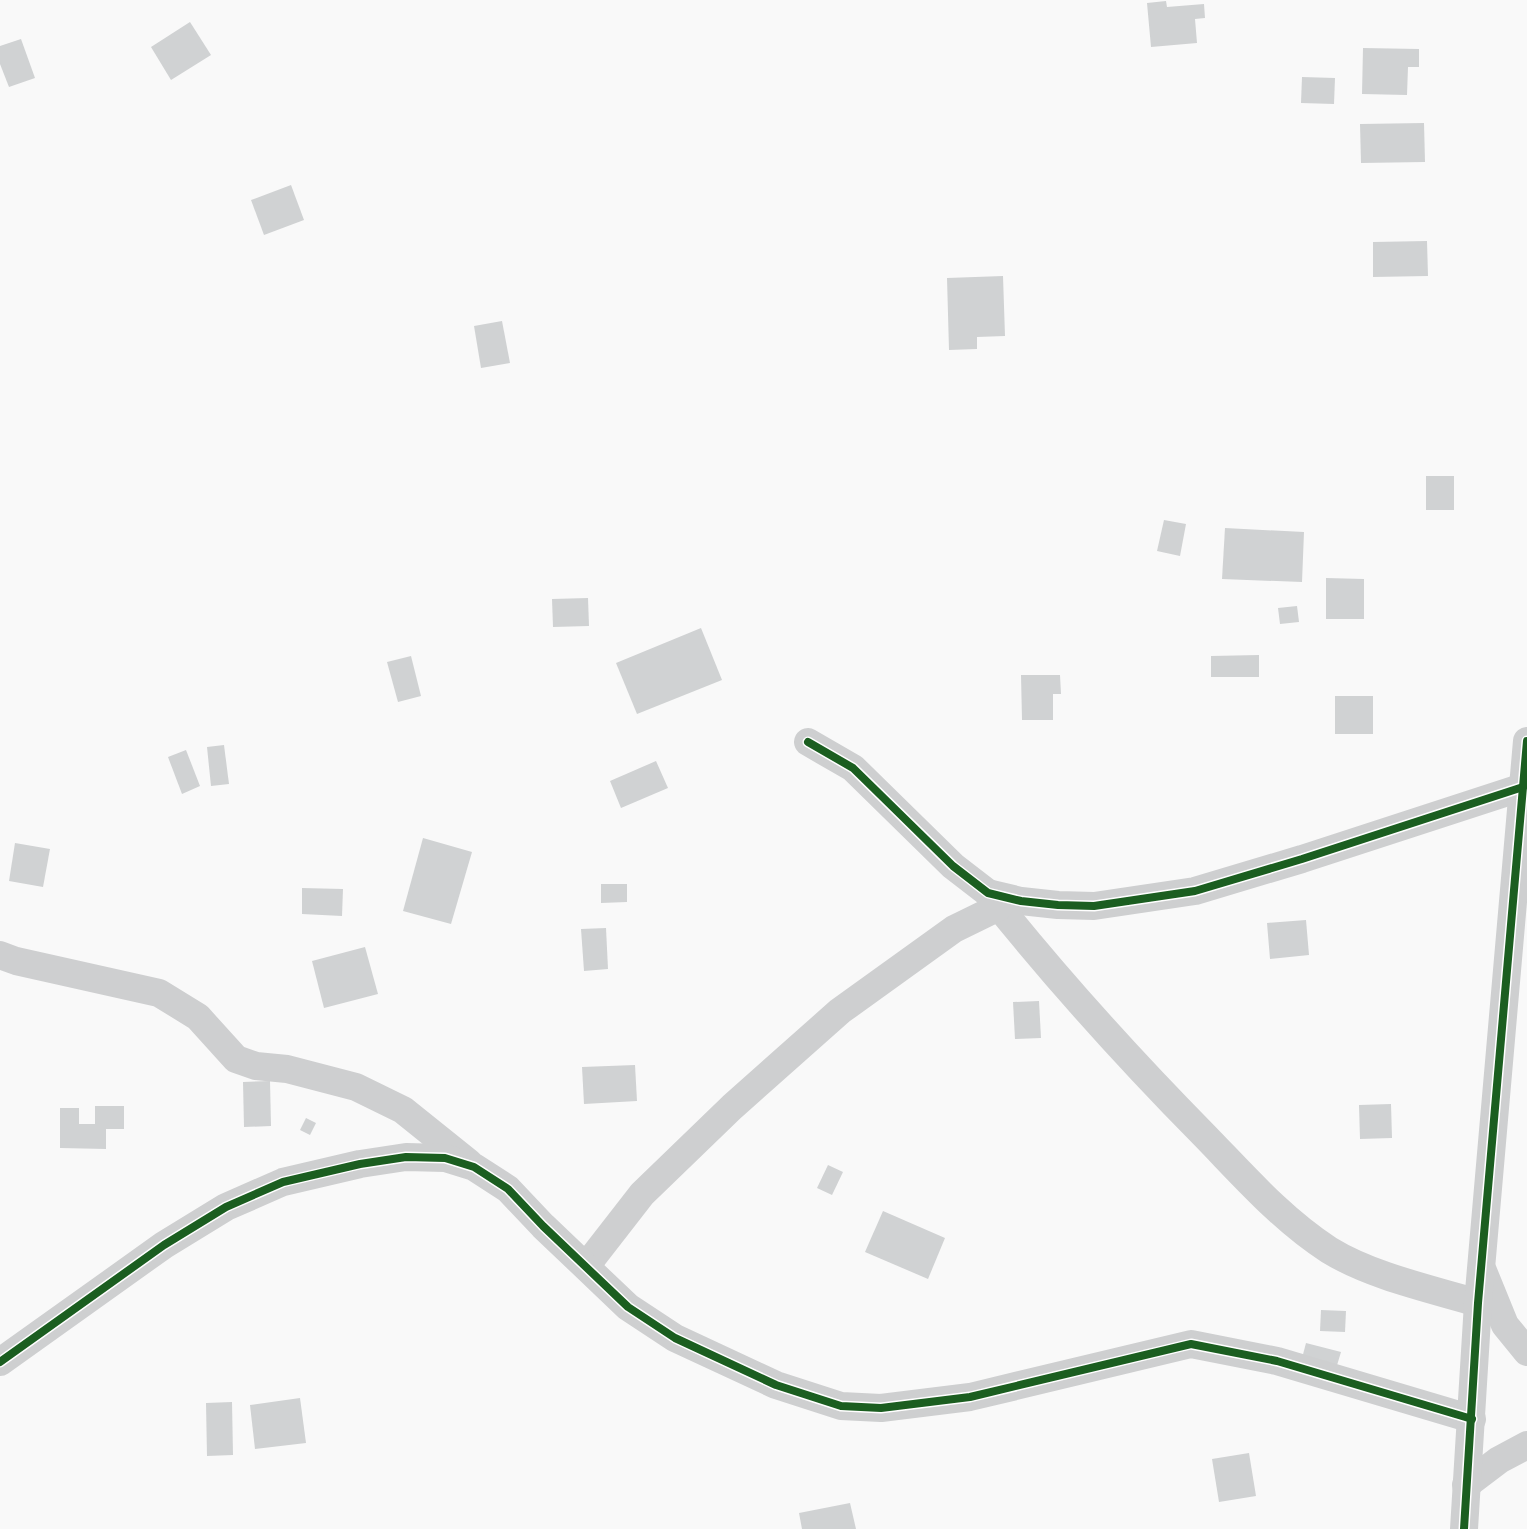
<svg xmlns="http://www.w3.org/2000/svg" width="1527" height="1529" font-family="'Asap Condensed',sans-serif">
  <rect width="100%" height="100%" fill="#f9f9f9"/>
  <!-- building -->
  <g fill="#d0d2d3">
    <polygon points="1166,1 1167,7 1204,4 1205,18 1195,19 1197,43 1151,47 1147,3"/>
    <polygon points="190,22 211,55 171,80 151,47"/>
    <polygon points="21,39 35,78 9,87 0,64 0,46"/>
    <polygon points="1363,48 1419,49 1419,67 1408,67 1407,95 1362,94"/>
    <polygon points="1302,77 1335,78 1334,104 1301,103"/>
    <polygon points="1424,123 1425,162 1361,163 1360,124"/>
    <polygon points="291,185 304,220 264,235 251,200"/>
    <polygon points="1427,241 1428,276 1373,277 1373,242"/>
    <polygon points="1003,276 1005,336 977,337 977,349 949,350 947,278"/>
    <polygon points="502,321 510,363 481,368 474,326"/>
    <rect x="1426" y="476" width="28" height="34"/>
    <polygon points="1164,520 1186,524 1180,556 1157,551"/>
    <polygon points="1225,528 1304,532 1302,582 1222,579"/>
    <polygon points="1326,578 1364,579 1364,619 1326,619"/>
    <polygon points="588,598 589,626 553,627 552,599"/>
    <polygon points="1297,606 1299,622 1280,624 1278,608"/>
    <polygon points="701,628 722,680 637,714 616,663"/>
    <polygon points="1259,655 1259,677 1211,677 1211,656"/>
    <polygon points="411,656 421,696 398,702 387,662"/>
    <polygon points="1021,675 1060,675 1061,694 1053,694 1053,720 1022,720"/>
    <rect x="1335" y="696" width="38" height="38"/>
    <polygon points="224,745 229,784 211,786 207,747"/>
    <polygon points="186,750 200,786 182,794 168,757"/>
    <polygon points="656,761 668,788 621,808 610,781"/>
    <polygon points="423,838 472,852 451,924 403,911"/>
    <polygon points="15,843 50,849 43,887 9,881"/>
    <polygon points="601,884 627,884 627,902 601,903"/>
    <polygon points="302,888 343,889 342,916 302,914"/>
    <polygon points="1306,920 1309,955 1270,959 1267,923"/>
    <polygon points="606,928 608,969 584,971 581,929"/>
    <polygon points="365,947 378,994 324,1008 312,961"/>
    <polygon points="1039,1001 1041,1038 1015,1039 1013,1002"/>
    <polygon points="635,1065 637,1101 584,1104 582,1067"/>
    <polygon points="270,1081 271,1126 244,1127 243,1082"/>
    <polygon points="1391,1104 1392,1138 1360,1139 1359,1105"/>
    <polygon points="95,1106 124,1106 124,1129 106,1129 106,1149 60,1148 60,1108 79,1108 79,1124 95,1124"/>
    <polygon points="306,1118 316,1123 310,1135 300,1130"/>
    <polygon points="828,1165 843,1172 832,1195 817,1188"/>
    <polygon points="883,1211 945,1238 928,1279 865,1252"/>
    <polygon points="1321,1310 1346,1311 1345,1332 1320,1331"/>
    <polygon points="1306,1343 1341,1352 1335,1372 1301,1362"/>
    <polygon points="300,1398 306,1443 255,1449 250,1405"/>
    <polygon points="232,1402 233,1455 207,1456 206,1403"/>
    <polygon points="1249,1453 1256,1496 1219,1502 1212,1459"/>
    <polygon points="850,1503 856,1529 802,1529 799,1513"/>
  </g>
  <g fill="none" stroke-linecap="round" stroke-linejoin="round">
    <!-- minor -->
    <g stroke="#cecfd0" stroke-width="28">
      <polyline points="808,742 853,768 953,866 988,893 1021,901 1058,905 1094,906 1195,891 1302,859 1523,787"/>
      <path d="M988,893C1055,977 1128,1058 1204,1135C1243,1175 1281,1219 1329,1250C1371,1276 1431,1289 1478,1303"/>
      <polyline points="0,955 16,961 159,993 198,1017 236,1059 256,1066 287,1069 356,1087 403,1110 469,1163"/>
      <polyline points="586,1266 642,1194 732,1107 840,1011 954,929 999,907"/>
      <polyline points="1483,1271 1505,1325 1527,1352"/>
      <polyline points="0,1362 164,1245 226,1207 283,1182 360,1164 406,1157 445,1158 474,1167 508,1189 543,1226 628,1307 675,1338 776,1385 841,1406 881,1408 970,1397 1191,1344 1277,1361 1472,1419"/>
      <polyline points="1466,1485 1499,1460 1527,1445"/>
    </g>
    <!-- tertiary -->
    <polyline stroke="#cecfd0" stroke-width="28" points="1464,1529 1478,1303 1527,741"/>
    <defs>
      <g id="cycleway">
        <polyline points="808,742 853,768 953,866 988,893 1021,901 1058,905 1094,906 1195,891 1302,859 1523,787"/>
        <polyline points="0,1362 164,1245 226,1207 283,1182 360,1164 406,1157 445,1158 474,1167 508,1189 543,1226 628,1307 675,1338 776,1385 841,1406 881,1408 970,1397 1191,1344 1277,1361 1472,1419"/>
        <polyline points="1464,1529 1478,1303 1527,741"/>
      </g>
    </defs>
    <!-- cycleway casing -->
    <use href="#cycleway" stroke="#fff" stroke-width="11"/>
    <!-- cycleway -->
    <use href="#cycleway" stroke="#1b5e20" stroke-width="8"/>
  </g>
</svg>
